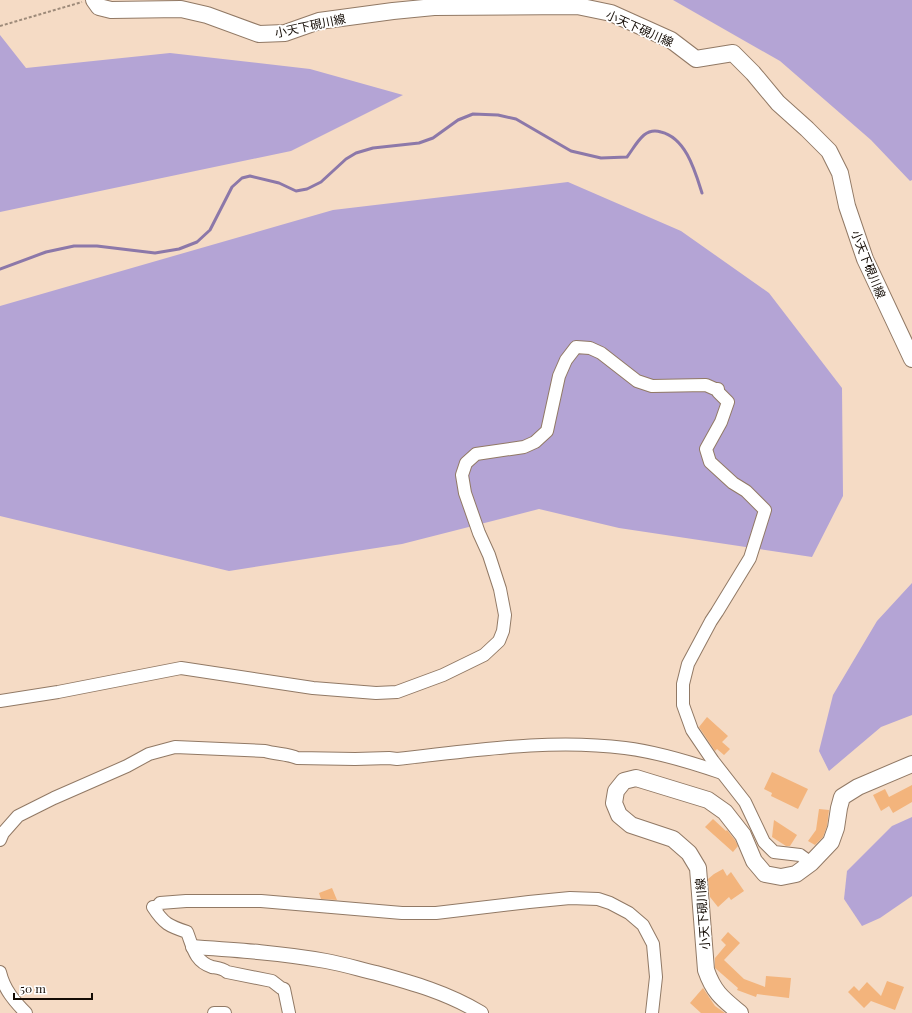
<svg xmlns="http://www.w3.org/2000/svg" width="912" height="1013" font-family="'Playfair Display','Noto Sans JP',serif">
  <rect width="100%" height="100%" fill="#f5dbc5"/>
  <!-- green -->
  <g fill="#b4a4d5">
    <polygon points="673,0 912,0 912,180 910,181 871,140 780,61"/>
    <polygon points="0,35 26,68 170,53 310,69 403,95 291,151 0,212"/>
    <polygon points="568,182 681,231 769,293 842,388 843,496 812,557 619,528 539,509 402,544 229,571 0,516 0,306 333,210"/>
    <polygon points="912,583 912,715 881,727 829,771 819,751 833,695 877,621"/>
    <polygon points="912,817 912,896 880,918 862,926 844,899 847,871 892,826"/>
  </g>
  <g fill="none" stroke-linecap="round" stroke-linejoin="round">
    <!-- stream -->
    <path stroke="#8c78a9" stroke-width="3" d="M0,269L46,252L74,246H97L155,253L179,249L197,242L210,230L232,187L242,178L250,176L279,183L296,191L307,189L321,182L346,159L356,153L373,148L419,143L433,138L458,120L473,114L498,115L516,119L571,151L601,158L627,157C633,149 637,141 644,135C649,131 655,130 661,132C686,138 695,171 702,193"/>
  </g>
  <!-- building -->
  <g fill="#f3b47c">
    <polygon points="707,717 728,736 722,742 730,749 724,755 717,749 715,751 699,727"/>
    <polygon points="772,772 808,789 798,809 771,796 772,793 764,789"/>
    <polygon points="912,785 912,802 893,813 889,806 881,811 873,795 885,789 889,797"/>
    <polygon points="819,809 829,810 827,826 823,837 815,845 808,841 816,830"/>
    <polygon points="713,819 726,831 727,830 735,840 738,846 733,852 705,827"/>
    <polygon points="774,820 797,835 790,846 786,846 772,837"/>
    <polygon points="723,869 727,876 731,872 744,891 731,900 729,897 718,907 710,897 708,879 714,874"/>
    <polygon points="332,888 337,900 321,899 319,893"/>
    <polygon points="728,932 740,943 724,960 744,979 765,987 766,976 791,978 789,998 757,994 756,997 737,990 738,988 715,968 715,958 726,945 721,940"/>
    <polygon points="887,981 904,987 895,1010 871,1001 864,1008 848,992 854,986 859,991 867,982 881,996"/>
    <polygon points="703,988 715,1006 725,1013 701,1013 690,1003"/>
  </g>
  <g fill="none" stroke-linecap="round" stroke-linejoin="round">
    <defs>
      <g id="minor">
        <polyline points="0,701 58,692 181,668 313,688 376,693 397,692 443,675 484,655 499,641 503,631 505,615 500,589 489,555 479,533 465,493 462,475 466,463 476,454 524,447 535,442 547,431 559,376 566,360 576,347 590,348 601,353 637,381 652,386 706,385 715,389 718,389 718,392 728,402 721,422 706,449 710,462 733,483 746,491 765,510 750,558 717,612 711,621 688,664 683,684 683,705 692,730 713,761 745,802 764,842 774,852 800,855 811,863"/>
        <path d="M0,840L3,833L18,816L54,798L127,766L149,754L175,747L265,751C275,754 289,754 297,758L355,759L389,758L397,759C472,751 549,738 625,748C658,752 690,762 722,773"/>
        <path d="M0,972C4,989 14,1001 26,1013"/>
        <polyline points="214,1013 225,1013"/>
        <path d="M289,1013L284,989L281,988L272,981L227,972C222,968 218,968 212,967C194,961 193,947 187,932C169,926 164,924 153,907H157L160,903L186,901H261L402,913H436L529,902L570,898L598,899L610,903L629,913L643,925L653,944L656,977L652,1013"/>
      </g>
      <path id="tertiary" d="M193,947C237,950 282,953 326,961C343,964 359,969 376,973C413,983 448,993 481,1013"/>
      <g id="secondary">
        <polyline points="94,0 99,7 111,10 181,9 207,15 259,34 285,33 319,21 393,11 434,7 577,6 611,13 671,40 696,59 733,53 753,73 778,103 807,129 829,151 840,173 847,206 865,259 912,359"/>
        <path d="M740,1013C723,999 714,993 706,970L698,868L689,853L673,839L631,825L619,815L614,803L616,791L624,781L636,778L708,800L725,812L743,835L754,861L765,874L781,877L796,874L811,863L831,842L836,828L839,808L842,797L858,787L912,764"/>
      </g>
    </defs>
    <!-- minor casing -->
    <use href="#minor" stroke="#917965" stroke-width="14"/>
    <!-- tertiary casing -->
    <use href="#tertiary" stroke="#917965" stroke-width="16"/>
    <!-- secondary casing -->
    <use href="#secondary" stroke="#917965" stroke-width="18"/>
    <!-- path -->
    <polyline stroke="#9e8b7a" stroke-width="2" stroke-dasharray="3 2" stroke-linecap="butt" points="0,26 82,2"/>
    <!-- minor -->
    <use href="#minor" stroke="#fff" stroke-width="12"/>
    <!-- tertiary -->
    <use href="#tertiary" stroke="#fff" stroke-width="14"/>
    <!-- secondary -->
    <use href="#secondary" stroke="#fff" stroke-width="16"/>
  </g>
  <g text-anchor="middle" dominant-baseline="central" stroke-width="3.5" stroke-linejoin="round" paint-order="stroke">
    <!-- street labels -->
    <g font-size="12" fill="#140c05" stroke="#fff">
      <text transform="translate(310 25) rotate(-12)">小天下硯川線</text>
      <text transform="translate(640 28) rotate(24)">小天下硯川線</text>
      <text transform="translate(869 264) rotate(68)">小天下硯川線</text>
      <text transform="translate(702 914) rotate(-94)">小天下硯川線</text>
    </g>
  </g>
  <!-- scale -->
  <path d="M14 993v6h78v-6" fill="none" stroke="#140c05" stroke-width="2"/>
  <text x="20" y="993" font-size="12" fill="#140c05" stroke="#ffffff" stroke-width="3" paint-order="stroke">50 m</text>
</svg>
